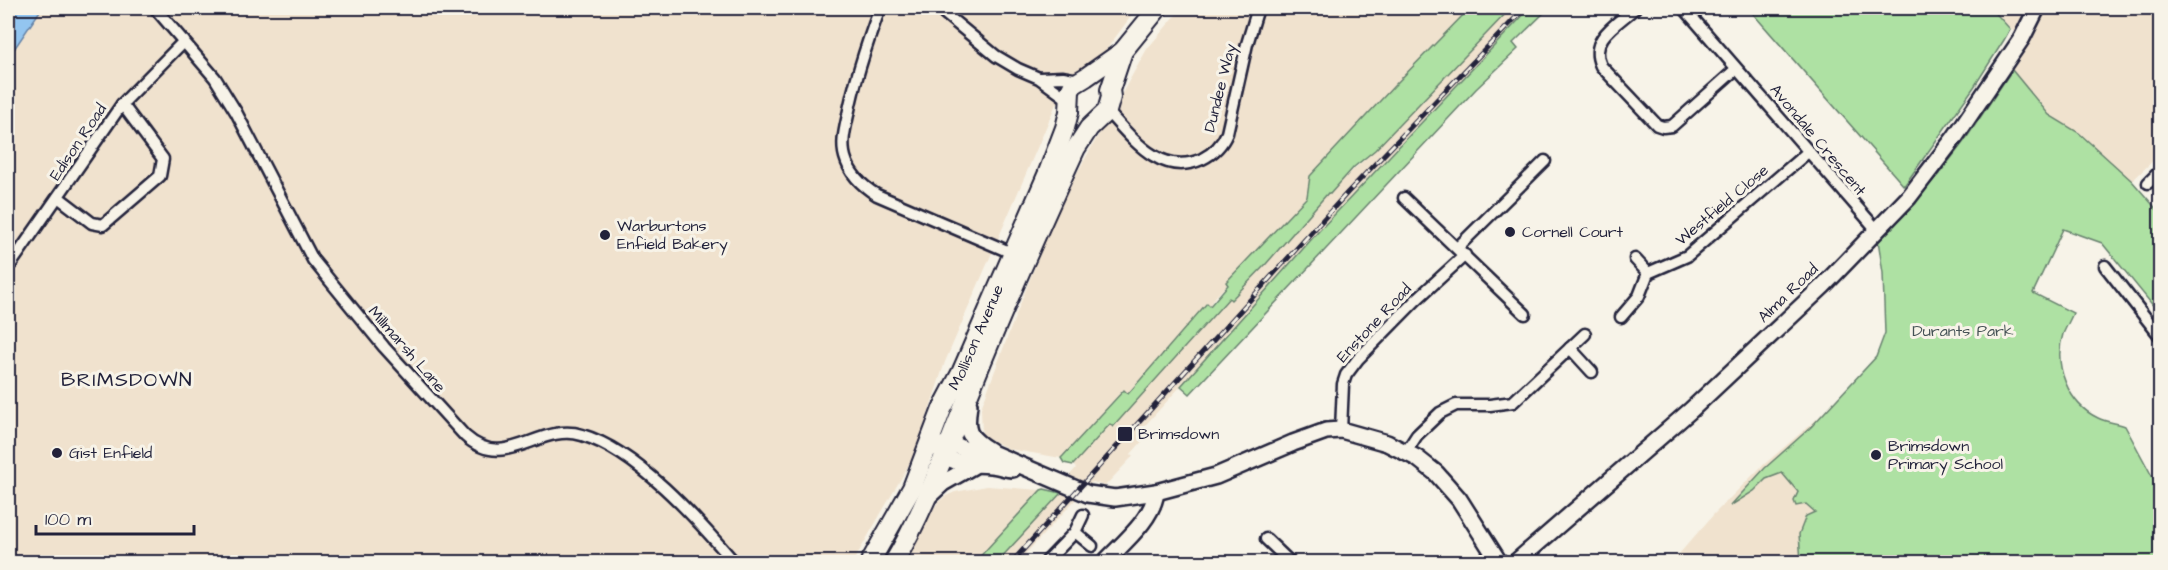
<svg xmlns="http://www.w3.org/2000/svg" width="2168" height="570" font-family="'Architects Daughter',sans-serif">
  <rect width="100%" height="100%" fill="#f7f3e8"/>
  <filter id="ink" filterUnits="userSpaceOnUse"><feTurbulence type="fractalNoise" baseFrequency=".0167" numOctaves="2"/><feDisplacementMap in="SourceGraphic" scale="12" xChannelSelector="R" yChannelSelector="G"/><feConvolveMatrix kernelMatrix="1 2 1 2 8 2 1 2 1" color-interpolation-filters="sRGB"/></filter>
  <g filter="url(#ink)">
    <!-- built -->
    <g fill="#f0e2ce">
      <polygon points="42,8 1137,8 1069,100 1056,104 945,362 914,456 853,562 8,562 8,59"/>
      <polygon points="1182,8 1470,8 1394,86 1310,176 1307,197 1226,282 1228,284 1215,297 1209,306 1207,304 1128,394 1123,390 1061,458 1009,449 982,435 981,408 1012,325 1059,205 1147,49"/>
      <polygon points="1511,8 1530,8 1318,232 1230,332 1139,432 1145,438 1131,454 1133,456 1105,486 1093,482 1090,484 1069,476 1076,468 1073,465 1110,424 1113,427 1229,298 1231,299 1328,193 1375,150"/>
      <polygon points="1991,8 2160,8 2160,154 2132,181 2079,133 2049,115 2012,70 2025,43"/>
      <polygon points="1876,357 1961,562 1672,562 1714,514 1761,467 1818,418"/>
      <polygon points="987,486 1041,490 975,562 900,562 938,502 946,496 955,492"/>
      <polygon points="1061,493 1076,499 1018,562 997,562"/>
    </g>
    <!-- green -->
    <g fill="#aee1a3" stroke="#68826f" stroke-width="1.5">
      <polygon points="1470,8 1511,8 1375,150 1354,167 1330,194 1328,193 1266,264 1231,300 1229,298 1113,427 1110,424 1073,465 1064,463 1061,458 1063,456 1124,390 1128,394 1207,303 1210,306 1228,285 1226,282 1307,197 1310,176 1394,86"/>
      <polygon points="1530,8 1549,8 1513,43 1518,49 1476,89 1190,394 1181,386 1318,232"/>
      <polygon points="1748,8 1991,8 2010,29 2004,40 1974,87 1904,186"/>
      <path d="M2012,70L2049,115L2079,133L2132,181L2160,213L2159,313L2102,243L2063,229L2033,293L2073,313C2070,320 2066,327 2063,334C2053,365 2068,404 2098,418C2106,422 2116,423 2125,426L2160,491V562H1801L1799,534L1806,516L1815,512L1806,504L1796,506L1794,501L1798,492L1782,473L1766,479L1754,491L1730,506L1765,468L1811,427L1876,357L1885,333L1883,273L1878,240L1939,174L1965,140Z"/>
      <polygon points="1044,489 1061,493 997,562 975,562 1041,490"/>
    </g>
    <!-- water -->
    <polygon fill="#93c5f0" stroke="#6684a8" stroke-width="1.5" points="16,8 42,8 8,58 8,21"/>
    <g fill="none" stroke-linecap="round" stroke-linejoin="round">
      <defs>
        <g id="street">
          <path d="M155,8L215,78L236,112L313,260L384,347L465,436C506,473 539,422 582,435C637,451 697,519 734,562"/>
          <path d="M880,8C867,43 855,78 848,115C845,129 841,143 845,157C850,175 862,186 877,195L1012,253"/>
          <polyline points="938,8 996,56 1018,69 1039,78 1069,100"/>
          <path d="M1635,8C1617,24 1588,39 1601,66L1657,125L1663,127L1672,126L1736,69"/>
          <polyline points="1684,8 1877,230"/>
          <polyline points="1040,78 1063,77 1079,80"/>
          <path d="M1107,111C1132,138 1161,178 1202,159C1214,153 1222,145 1227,133L1247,44L1258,8"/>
          <polyline points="2148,183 2160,171"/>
          <polyline points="58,197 92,223 103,225 160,176 163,159 122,104"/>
          <polyline points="1404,198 1525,314"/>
          <polyline points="1457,248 1545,161"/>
          <polyline points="1635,259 1648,273"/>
          <polyline points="11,264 122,104 184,41"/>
          <polyline points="2105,266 2160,336"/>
          <polyline points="1621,317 1639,296 1648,273 1687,256 1809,151"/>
          <polyline points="1570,348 1592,372"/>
          <polyline points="1341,430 1343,384 1346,375 1358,359 1416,300 1465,255"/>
          <polyline points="1406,452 1417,435 1440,413 1456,405 1490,405 1513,402 1585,334"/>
          <polyline points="1075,532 1083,515"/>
          <polyline points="1266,539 1290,562"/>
          <polyline points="1046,562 1075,532 1092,546"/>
        </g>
        <g id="secondary">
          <path d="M969,405C965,431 967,437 990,451"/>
          <polyline points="940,446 949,442 964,449 994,454 1088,494 1115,498 1156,492 1216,476 1293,443 1326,431 1341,430 1387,443 1417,458 1436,473 1459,499 1499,562"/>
          <path d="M938,448C953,467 969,463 990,465C998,465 1005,469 1013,469"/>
          <polyline points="929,496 943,483 973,466"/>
          <path d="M1105,562C1123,543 1153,519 1156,492"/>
          <polyline points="1516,562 1691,410 1823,286 1909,197 1955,137 2022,38 2037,8"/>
        </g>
        <g id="primary">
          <path id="s1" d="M870,562L912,488L942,409L961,373L1047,175L1065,128L1069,112L1070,91L1073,85L1086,77L1123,51"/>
          <path d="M894,562C926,508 946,449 970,391C1003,309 1039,228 1076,148L1089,128L1107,111L1111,97L1110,90L1123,51L1158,8"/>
        </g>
      </defs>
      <!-- street casing -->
      <use href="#street" stroke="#22223b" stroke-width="15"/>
      <!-- secondary casing -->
      <use href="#secondary" stroke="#22223b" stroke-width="20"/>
      <!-- primary casing -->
      <use href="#primary" stroke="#22223b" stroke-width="22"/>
      <!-- street -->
      <use href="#street" stroke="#f7f3e8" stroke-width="10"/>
      <!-- secondary -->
      <use href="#secondary" stroke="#f7f3e8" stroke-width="15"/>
      <!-- primary -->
      <use href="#primary" stroke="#f7f3e8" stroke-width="18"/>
      <defs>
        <polyline id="rail" points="1012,562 1348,192 1525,8"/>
      </defs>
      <!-- rail casing -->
      <use href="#rail" stroke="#22223b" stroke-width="5"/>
      <!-- rail -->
      <use href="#rail" stroke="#f7f3e8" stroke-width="3" stroke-dasharray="9" stroke-linecap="butt"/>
    </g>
  </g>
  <!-- markers -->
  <g fill="#22223b" stroke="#f7f3e8" stroke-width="2">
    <circle cx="1510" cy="232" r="6"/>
    <circle cx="605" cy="235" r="6"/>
    <rect x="1117" y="426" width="16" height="16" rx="3"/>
    <circle cx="57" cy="453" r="6"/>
    <circle cx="1876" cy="455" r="6"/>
  </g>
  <g text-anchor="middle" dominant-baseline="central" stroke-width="6" stroke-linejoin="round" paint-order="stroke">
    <!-- street labels -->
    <g font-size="16" fill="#22223b" stroke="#f7f3e8">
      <text transform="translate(1220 88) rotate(-76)">Dundee Way</text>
      <text transform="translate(1818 140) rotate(50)">Avondale Crescent</text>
      <text transform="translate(78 142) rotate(-56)">Edison Road</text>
      <text transform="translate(1722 205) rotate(-40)">Westfield Close</text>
      <text transform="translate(1788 293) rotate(-44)">Alma Road</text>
      <text transform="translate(1374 323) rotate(-47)">Enstone Road</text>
      <text stroke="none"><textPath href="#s1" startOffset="249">Mollison Avenue</textPath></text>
      <text transform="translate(407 349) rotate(49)">Millmarsh Lane</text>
    </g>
    <!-- poi labels -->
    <g font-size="16" fill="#22223b" stroke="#f7f3e8" text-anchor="start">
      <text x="617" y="226">Warburtons<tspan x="617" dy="18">Enfield Bakery</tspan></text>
      <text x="1522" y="232">Cornell Court</text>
      <text x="1138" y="434">Brimsdown</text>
      <text x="1888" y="446">Brimsdown<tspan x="1888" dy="18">Primary School</tspan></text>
      <text x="69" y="453">Gist Enfield</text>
    </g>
    <!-- park labels -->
    <g font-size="16" fill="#455255" stroke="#f7f3e8">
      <text x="1963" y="331">Durants Park</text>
    </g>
    <!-- quarter labels -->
    <g font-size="20" letter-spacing="1.5" fill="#22223b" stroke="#f7f3e8">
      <text x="127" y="380">BRIMSDOWN</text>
    </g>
  </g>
  <!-- margin -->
  <rect width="2168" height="570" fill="none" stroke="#f7f3e8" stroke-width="30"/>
  <rect x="15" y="15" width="2138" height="540" fill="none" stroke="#22223b" stroke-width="2" filter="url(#ink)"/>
  <!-- scale -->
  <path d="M36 525v9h158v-9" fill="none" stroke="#22223b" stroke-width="3"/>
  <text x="45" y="525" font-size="18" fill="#22223b" stroke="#f7f3e8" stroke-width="4.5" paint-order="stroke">100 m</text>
</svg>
